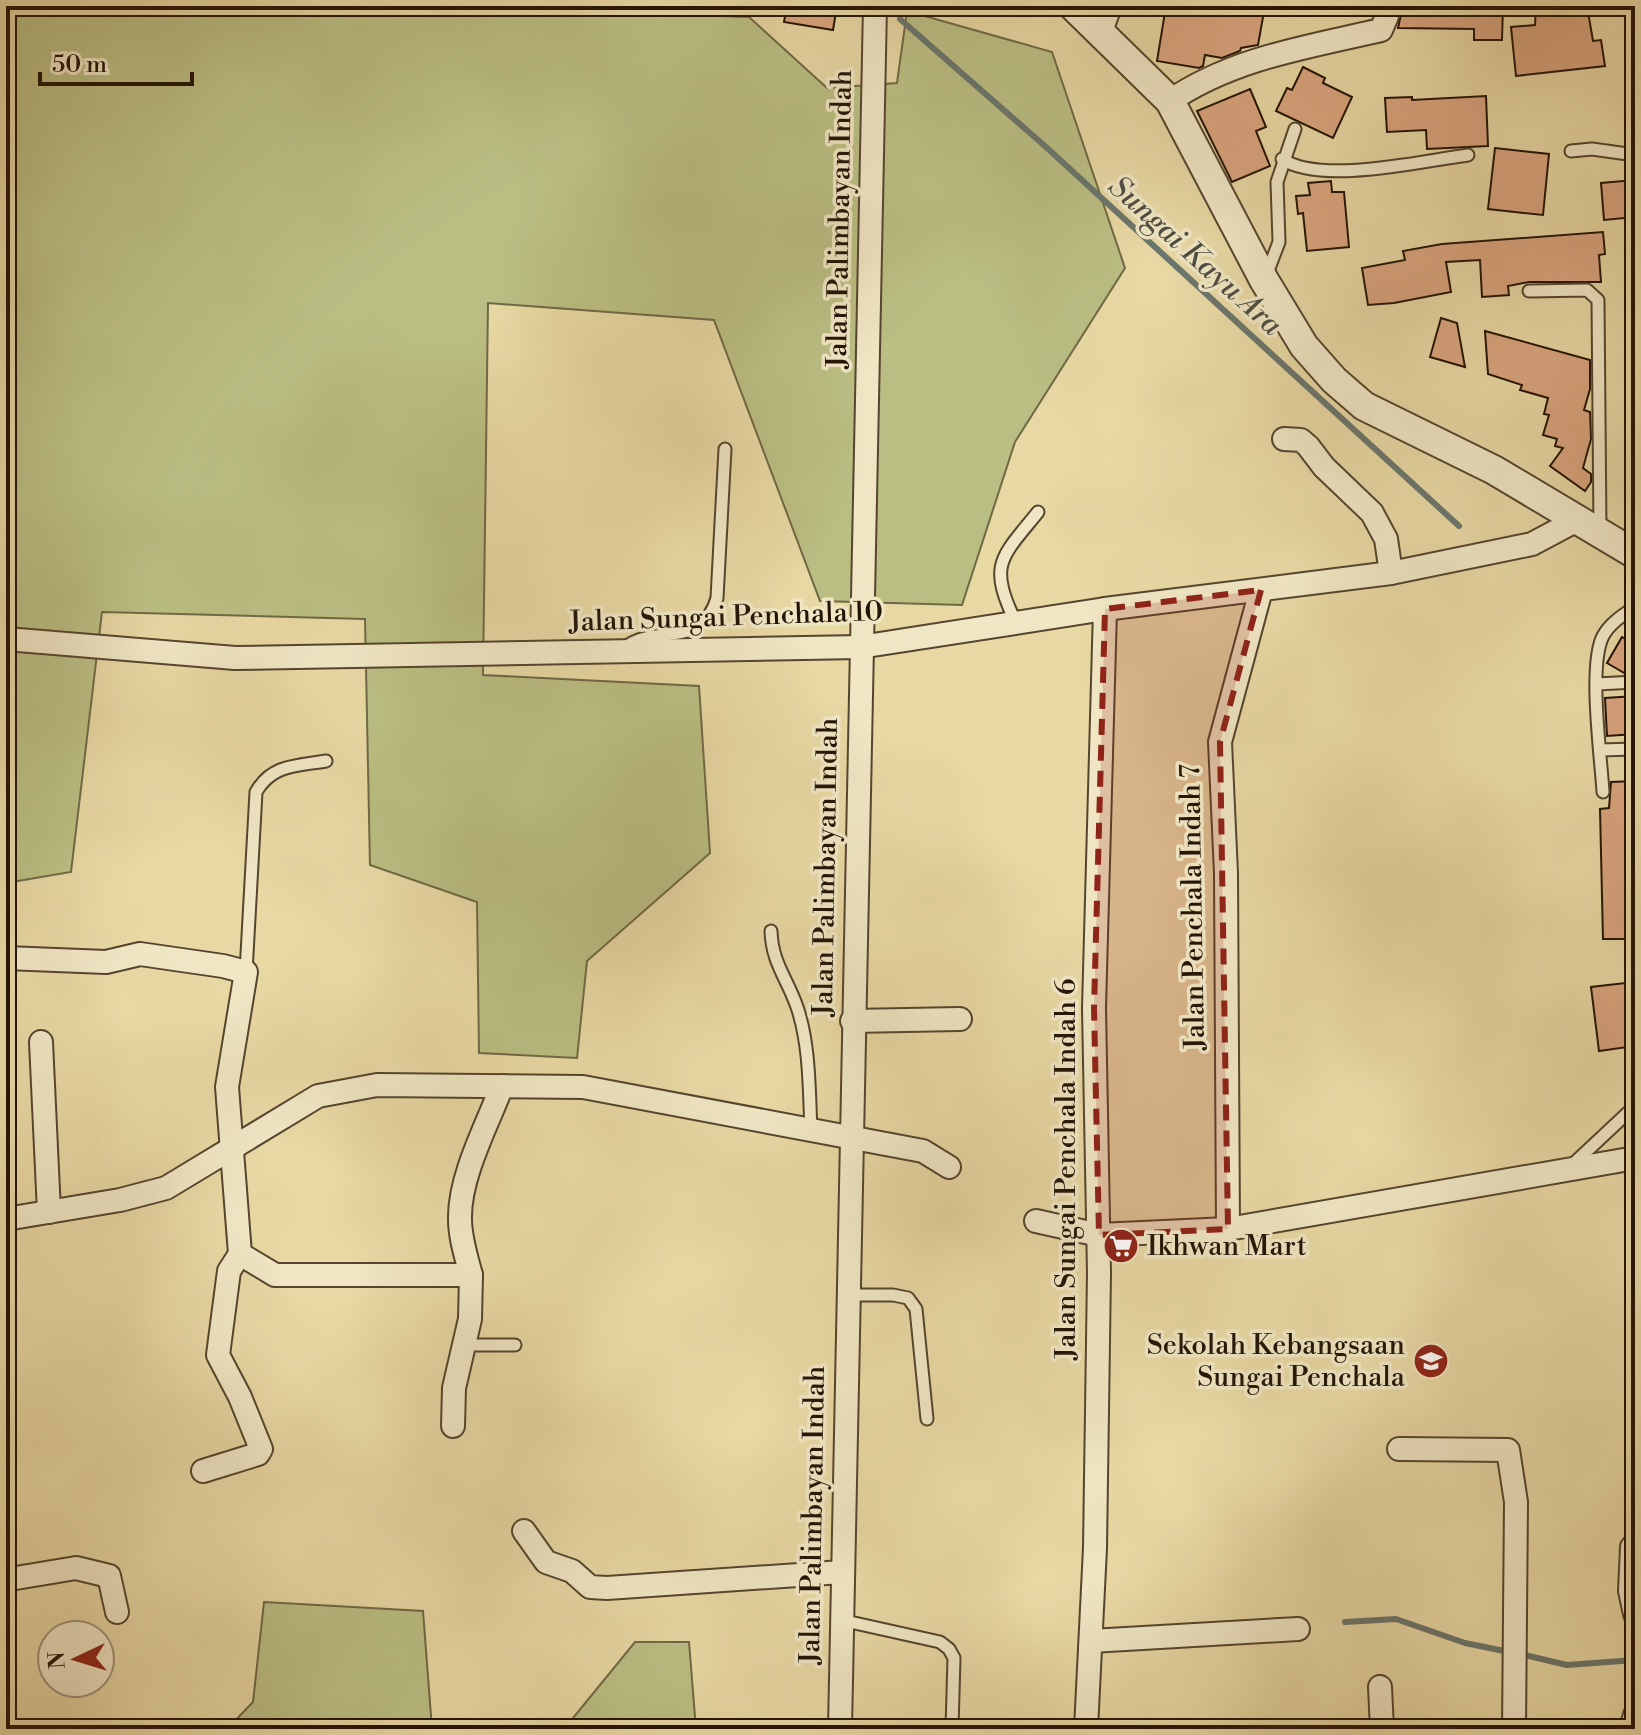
<svg xmlns="http://www.w3.org/2000/svg" width="1641" height="1735" font-family="'Libre Bodoni',serif">
  <rect width="100%" height="100%" fill="#e8d8a4"/>
  <filter id="stains"><feTurbulence type="fractalNoise" baseFrequency=".0025" numOctaves="4"/><feColorMatrix values="0 0 0 0 .2 0 0 0 0 .09 0 0 0 0 .02 0 0 0 .5 -.17"/></filter>
  <radialGradient id="worn" r=".72"><stop offset=".6" stop-color="#630" stop-opacity="0"/><stop offset="1" stop-color="#630" stop-opacity=".3"/></radialGradient>
  <!-- green -->
  <g fill="#babe83" stroke="#6f6945" stroke-width="2">
    <polygon points="6,6 457,6 749,17 827,88 897,83 907,11 1052,52 1125,268 1015,442 962,605 820,601 714,320 488,303 483,675 699,686 710,853 587,961 577,1058 479,1053 477,902 370,865 365,619 102,612 71,872 6,883"/>
    <polygon points="264,1602 423,1611 432,1729 227,1729 253,1702"/>
    <polygon points="635,1642 689,1642 696,1729 564,1729"/>
  </g>
  <g fill="none" stroke-linecap="round" stroke-linejoin="round">
    <!-- stream -->
    <g stroke="#6a766c" stroke-width="6">
      <polyline points="900,19 1046,147 1459,526"/>
      <polyline points="1345,1622 1396,1619 1465,1643 1509,1652"/>
      <polyline points="1520,1654 1567,1665 1635,1660"/>
    </g>
  </g>
  <!-- building -->
  <g fill="#d9a47e" stroke="#241407" stroke-width="2">
    <polygon points="787,6 837,6 833,30 784,22"/>
    <polygon points="1166,6 1265,6 1258,45 1241,48 1240,51 1222,58 1205,55 1203,66 1199,68 1157,61"/>
    <polygon points="1399,6 1503,6 1502,40 1474,40 1474,29 1398,28 1401,14"/>
    <polygon points="1536,6 1587,6 1593,41 1601,40 1605,66 1516,76 1511,27 1535,25"/>
    <polygon points="1303,67 1325,78 1323,83 1352,97 1333,138 1276,111 1287,88 1292,90"/>
    <polygon points="1250,89 1266,127 1256,131 1270,166 1232,182 1197,111"/>
    <polygon points="1486,96 1488,146 1427,149 1426,130 1387,132 1385,98 1412,97 1412,100"/>
    <polygon points="1495,148 1549,154 1543,215 1488,209"/>
    <polygon points="1635,180 1635,217 1604,220 1601,183"/>
    <polygon points="1331,181 1332,192 1344,192 1349,247 1307,251 1303,213 1298,214 1296,196 1310,195 1308,183"/>
    <polygon points="1603,232 1605,254 1599,255 1601,282 1529,282 1508,286 1509,295 1482,297 1480,260 1446,262 1451,292 1394,303 1368,305 1362,268 1405,260 1403,251 1442,244"/>
    <polygon points="1441,318 1457,323 1465,367 1430,357"/>
    <polygon points="1485,331 1590,360 1590,389 1584,410 1590,412 1591,439 1583,468 1591,474 1591,482 1585,491 1550,466 1563,448 1555,446 1557,439 1543,435 1549,415 1544,414 1548,398 1520,390 1522,385 1488,374"/>
    <polygon points="1622,637 1635,645 1635,674 1626,674 1607,663"/>
    <polygon points="1635,696 1635,734 1607,736 1605,698"/>
    <polygon points="1635,781 1635,939 1603,939 1600,809 1609,808 1611,782"/>
    <polygon points="1634,982 1635,1046 1599,1051 1591,987"/>
  </g>
  <g fill="none" stroke-linecap="round" stroke-linejoin="round">
    <defs>
      <g id="service">
        <polyline points="1571,151 1592,149 1635,155"/>
        <path d="M1282,159C1321,185 1422,161 1468,155"/>
        <polyline points="1266,276 1279,242 1277,182 1295,129"/>
        <polyline points="1529,291 1587,290 1598,300 1600,531"/>
        <path d="M1016,623C988,564 1000,559 1038,512"/>
        <path d="M623,649C653,622 701,652 717,598L725,449"/>
        <polyline points="1597,684 1635,682"/>
        <polyline points="1600,750 1635,749"/>
        <path d="M1603,792C1601,757 1588,665 1603,636C1610,623 1623,615 1635,607"/>
        <path d="M771,931C772,963 787,978 797,1007C810,1045 809,1090 811,1130"/>
        <path d="M246,972L256,792C272,764 297,766 326,761"/>
        <polyline points="1572,1165 1635,1106"/>
        <polyline points="848,1295 893,1295 908,1298 916,1309 927,1419"/>
        <polyline points="465,1345 515,1345"/>
        <polyline points="841,1620 940,1642 949,1649 954,1658 952,1729"/>
      </g>
      <g id="minor">
        <polyline points="1101,32 1110,6"/>
        <path d="M1170,101C1233,58 1308,47 1381,30L1387,16L1385,6"/>
        <polyline points="1284,439 1301,440 1308,446 1324,467 1372,513 1386,539 1391,573"/>
        <polyline points="6,639 235,658 860,647 1105,609 1391,573 1532,544 1579,519"/>
        <polyline points="6,958 106,962 140,954 223,966 246,972 227,1087 240,1254 275,1275 471,1275 470,1319 454,1388 453,1426"/>
        <polyline points="852,1021 960,1019"/>
        <polyline points="41,1042 49,1212"/>
        <polyline points="6,1219 120,1200 166,1188 318,1096 377,1085 583,1087 923,1151 949,1167"/>
        <polyline points="1036,1221 1099,1235 1228,1229 1635,1158"/>
        <polyline points="1228,1229 1226,873 1220,742 1261,590"/>
        <path d="M471,1275C466,1256 460,1238 460,1219C459,1177 487,1125 502,1086"/>
        <polyline points="1399,1449 1508,1450 1516,1502 1514,1729"/>
        <polyline points="203,1471 258,1454 261,1449 240,1397 218,1355 229,1271 240,1254"/>
        <polyline points="524,1531 546,1562 572,1571 590,1587 607,1588 842,1572"/>
        <polyline points="1632,1547 1630,1591 1635,1614"/>
        <polyline points="6,1575 16,1578 76,1568 109,1576 117,1612"/>
        <polyline points="1091,1641 1298,1629"/>
        <polyline points="1380,1687 1382,1729"/>
        <polyline points="840,1729 875,6"/>
        <polyline points="1086,1729 1095,1548 1099,1273 1094,1008 1105,609"/>
        <polyline points="1631,1729 1635,1715"/>
      </g>
      <polyline id="tertiary" points="1073,6 1170,101 1264,280 1304,346 1334,380 1364,406 1494,470 1635,554"/>
    </defs>
    <!-- service casing -->
    <use href="#service" stroke="#55452e" stroke-width="15"/>
    <!-- minor casing -->
    <use href="#minor" stroke="#55452e" stroke-width="26"/>
    <!-- tertiary casing -->
    <use href="#tertiary" stroke="#55452e" stroke-width="32"/>
    <!-- service -->
    <use href="#service" stroke="#f0e6c4" stroke-width="11"/>
    <!-- minor -->
    <use href="#minor" stroke="#f0e6c4" stroke-width="22"/>
    <!-- tertiary -->
    <use href="#tertiary" stroke="#f0e6c4" stroke-width="28"/>
  </g>
  <!-- marked area -->
  <path fill="#8f2418" fill-opacity="0.2" stroke="#8f2418" stroke-width="6" stroke-dasharray="16 10" stroke-linejoin="round" d="M1261,590L1220,742L1228,1229L1099,1235L1094,1008L1105,609Z"/>
  <!-- icons -->
  <defs>
    <symbol id="supermarket-disc" viewBox="-11 -11 22 22"><circle r="9.5" fill="#8f2418" stroke="#f0e6c4"/><path d="M-6-5.5h2.5l.6 2H6L4.5 2H-2.5L-4.4-4H-6ZM-1.5 3.2a1.3 1.3 0 1 0 .1 0ZM3 3.2a1.3 1.3 0 1 0 .1 0Z" fill="#fff"/></symbol>
    <symbol id="school-disc" viewBox="-11 -11 22 22"><circle r="9.5" fill="#8f2418" stroke="#f0e6c4"/><path d="M0-5L7-2L0 1L-7-2ZM-4 1L0 2.5L4 1V4Q0 6-4 4Z" fill="#fff"/></symbol>
  </defs>
  <g fill-rule="evenodd">
    <use href="#supermarket-disc" x="1101" y="1226" width="40" height="40"/>
    <use href="#school-disc" x="1411" y="1341" width="40" height="40"/>
  </g>
  <g text-anchor="middle" dominant-baseline="central" stroke-width="7" stroke-linejoin="round" paint-order="stroke">
    <!-- street labels -->
    <g font-size="28" fill="#241407" stroke="#f0e6c4">
      <text transform="translate(840 219) rotate(-89)">Jalan Palimbayan Indah</text>
      <text transform="translate(726 617) rotate(-2)">Jalan Sungai Penchala 10</text>
      <text transform="translate(826 867) rotate(-89)">Jalan Palimbayan Indah</text>
      <text transform="translate(1193 907) rotate(-91)">Jalan Penchala Indah 7</text>
      <text transform="translate(1066 1169) rotate(-90)">Jalan Sungai Penchala Indah 6</text>
      <text transform="translate(813 1515) rotate(-89)">Jalan Palimbayan Indah</text>
    </g>
    <!-- poi labels -->
    <g font-size="28" fill="#241407" stroke="#f0e6c4" text-anchor="start">
      <text x="1147" y="1246">Ikhwan Mart</text>
      <text x="1405" y="1345" text-anchor="end">Sekolah Kebangsaan<tspan x="1405" dy="32">Sungai Penchala</tspan></text>
    </g>
    <!-- water labels -->
    <g font-size="30" font-style="italic" fill="#4d4d42" stroke="#f0e6c4">
      <text transform="translate(1195 256) rotate(42)">Sungai Kayu Ara</text>
    </g>
  </g>
  <!-- margin -->
  <rect width="1641" height="1735" fill="none" stroke="#e8d8a4" stroke-width="32"/>
  <rect x="8" y="8" width="1625" height="1719" fill="none" stroke="#241407" stroke-width="4"/>
  <rect x="16" y="16" width="1609" height="1703" fill="none" stroke="#241407" stroke-width="2"/>
  <!-- north arrow -->
  <g transform="translate(76 1659) rotate(266)"><circle r="38" fill="#f0e6c4" stroke="#9e9278" stroke-width="2"/>
  <path d="M0-6L14 30L0 20L-14 30Z" fill="#8f2418"/>
  <text y="-12" font-size="22" font-weight="bold" text-anchor="middle" fill="#241407">N</text>
  </g>
  <!-- scale -->
  <path d="M40 72v12h152v-12" fill="none" stroke="#241407" stroke-width="4"/>
  <text x="52" y="72" font-size="24" fill="#241407" stroke="#f0e6c4" stroke-width="6" paint-order="stroke">50 m</text>
  <rect width="100%" height="100%" filter="url(#stains)"/>
  <rect width="100%" height="100%" fill="url(#worn)"/>
</svg>
